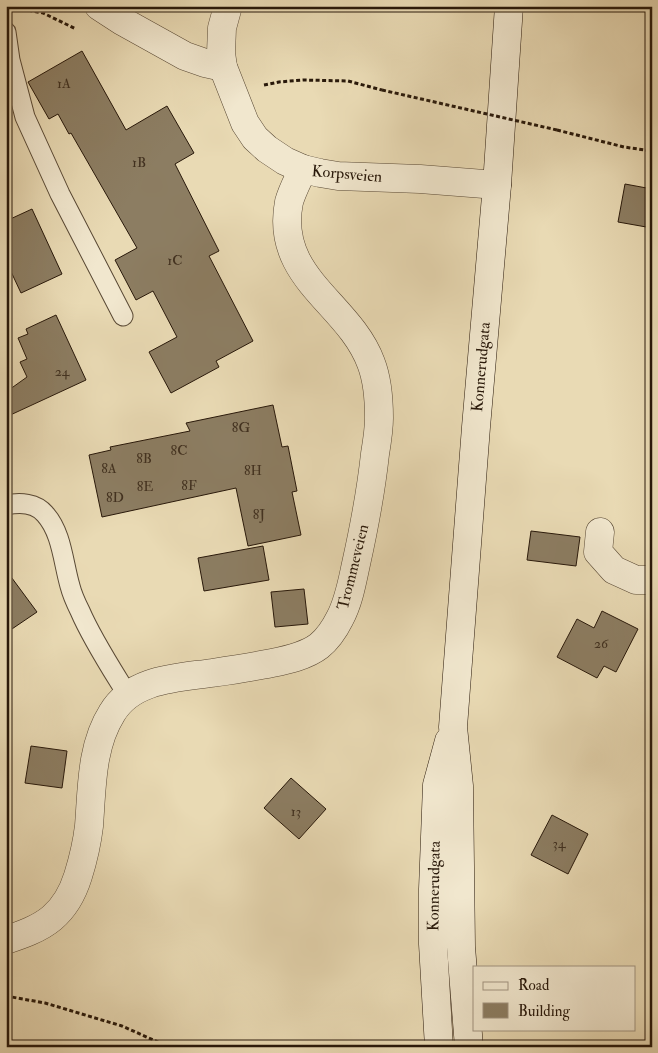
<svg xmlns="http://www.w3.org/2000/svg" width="658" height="1053" font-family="'IM FELL Double Pica',serif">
  <rect width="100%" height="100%" fill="#e9dab4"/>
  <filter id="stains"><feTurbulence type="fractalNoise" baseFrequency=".004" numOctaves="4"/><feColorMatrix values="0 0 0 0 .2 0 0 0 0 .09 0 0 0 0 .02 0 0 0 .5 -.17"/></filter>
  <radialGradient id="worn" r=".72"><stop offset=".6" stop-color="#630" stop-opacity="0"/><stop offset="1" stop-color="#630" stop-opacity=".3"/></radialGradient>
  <!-- building -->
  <g fill="#8c7d62" stroke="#28180a">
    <polygon points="82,51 126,130 167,106 194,153 175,164 219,251 209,256 253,341 216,361 219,367 171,393 149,352 177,337 153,291 136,300 115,260 137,248 71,133 69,134 58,114 49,119 28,82"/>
    <polygon points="625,184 652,189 652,228 618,222"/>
    <polygon points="32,209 62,274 21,293 6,261 6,221"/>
    <polygon points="56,315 86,380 6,417 6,392 27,377 20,362 27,359 18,338 28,334 26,329"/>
    <polygon points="273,405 282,447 288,446 297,491 292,492 301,535 248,546 236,488 102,517 89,455 111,450 110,447 190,431 186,423"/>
    <polygon points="531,531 580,537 576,566 527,560"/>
    <polygon points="263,546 269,580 204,591 198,558"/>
    <polygon points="6,570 37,612 6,633"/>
    <polygon points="304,589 308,624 275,627 271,592"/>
    <polygon points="602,611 638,629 616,672 604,666 597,678 557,657 577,619 594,628"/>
    <polygon points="31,746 67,751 62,788 25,783"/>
    <polygon points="291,778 326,809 299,839 264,808"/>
    <polygon points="552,815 588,834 568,874 531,855"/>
  </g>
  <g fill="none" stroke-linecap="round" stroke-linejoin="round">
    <defs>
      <g id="lane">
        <polyline points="6,32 10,60 25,117 60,194 123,316"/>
        <path d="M6,505C20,502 36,503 45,514C62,533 63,562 70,586C72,594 76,603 80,611C92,639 111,668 127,694"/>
      </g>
      <g id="street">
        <polyline points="99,6 122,21 185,56 205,63 223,67"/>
        <polyline points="228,6 222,28 221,53 223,67 245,123 255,138 267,149 285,161 303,169 320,173 338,176 420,179 497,185"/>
        <polyline points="600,532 598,552 614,570 636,580 652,580"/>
        <path d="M6,940C21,935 39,929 52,918C65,907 73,892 78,876C83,860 87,843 89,826C92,788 91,746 112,713C132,679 176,678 212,673C232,670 252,667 272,663C287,660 306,656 319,646C329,638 335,628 340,618C349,601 352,582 356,564C364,528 371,491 375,454C377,442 379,430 379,418C379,400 378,381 371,363C349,303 274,278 289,202C292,191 298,180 303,169"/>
      </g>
      <g id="secondary">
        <polyline points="439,1047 433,944 433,889 437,785 449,741"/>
        <polyline points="469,1047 461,947 459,786 453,727 476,427 497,185 509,6"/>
      </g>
    </defs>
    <!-- lane casing -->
    <use href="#lane" stroke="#584834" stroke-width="21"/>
    <!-- street casing -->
    <use href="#street" stroke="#584834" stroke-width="29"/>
    <!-- secondary casing -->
    <use href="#secondary" stroke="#28180a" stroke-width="29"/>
    <!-- path -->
    <g stroke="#28180a" stroke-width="3" stroke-dasharray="4 2.5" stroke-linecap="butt">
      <polyline points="22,9 43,13 76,29"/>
      <polyline points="264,85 279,82 303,80 348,81 382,90"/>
      <polyline points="557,130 624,147 652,151"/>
      <polyline points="6,996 45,1003 122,1026 169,1047"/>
    </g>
    <!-- lane -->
    <use href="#lane" stroke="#f1e7ce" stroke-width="19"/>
    <!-- street -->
    <use href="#street" stroke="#f1e7ce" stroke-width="28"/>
    <!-- secondary -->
    <use href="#secondary" stroke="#f1e7ce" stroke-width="28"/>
    <!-- path-bridge -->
    <polyline stroke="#28180a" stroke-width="3" stroke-dasharray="4 2.5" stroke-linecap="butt" points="382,90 557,130"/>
  </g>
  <g text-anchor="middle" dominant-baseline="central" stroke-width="4" stroke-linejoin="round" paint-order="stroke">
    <!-- number labels -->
    <g font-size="14" fill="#413120">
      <text x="64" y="83">1A</text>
      <text x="139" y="162">1B</text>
      <text x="175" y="260">1C</text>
      <text x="62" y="371">24</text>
      <text x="241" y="427">8G</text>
      <text x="179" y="450">8C</text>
      <text x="144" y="458">8B</text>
      <text x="109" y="468">8A</text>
      <text x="253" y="470">8H</text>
      <text x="189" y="485">8F</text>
      <text x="145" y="486">8E</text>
      <text x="115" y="497">8D</text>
      <text x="259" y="514">8J</text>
      <text x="601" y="643">26</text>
      <text x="296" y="811">13</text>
      <text x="559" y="843">34</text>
    </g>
    <!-- street labels -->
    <g font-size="16" fill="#28180a" stroke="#f1e7ce">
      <text transform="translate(347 174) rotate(5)">Korpsveien</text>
      <text transform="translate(481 367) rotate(-85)">Konnerudgata</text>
      <text transform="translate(353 567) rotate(-76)">Trommeveien</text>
      <text transform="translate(434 886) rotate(-89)">Konnerudgata</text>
    </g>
  </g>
  <!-- margin -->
  <rect width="658" height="1053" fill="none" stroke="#e9dab4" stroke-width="25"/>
  <rect x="8" y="8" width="643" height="1038" fill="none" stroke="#28180a" stroke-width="2.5"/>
  <rect x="12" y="12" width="633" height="1028" fill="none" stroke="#28180a"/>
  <!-- legend -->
  <rect x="473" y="966" width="162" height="65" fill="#f1e7ce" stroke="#a19480"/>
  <rect x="483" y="982" width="25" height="8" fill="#f1e7ce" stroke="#a19480"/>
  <text x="518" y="990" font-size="15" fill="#28180a">Road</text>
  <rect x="483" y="1003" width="25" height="15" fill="#8c7d62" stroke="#a19480"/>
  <text x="518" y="1016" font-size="15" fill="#28180a">Building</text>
  <rect width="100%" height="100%" filter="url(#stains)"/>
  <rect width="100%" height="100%" fill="url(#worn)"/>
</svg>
